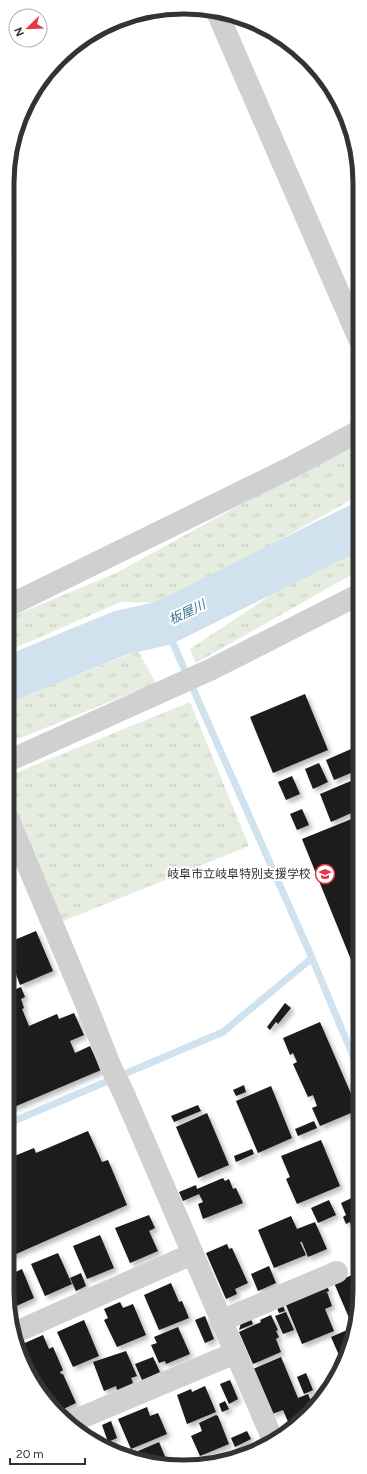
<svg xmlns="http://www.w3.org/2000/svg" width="367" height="1474" font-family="Figtree,'Noto Sans JP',sans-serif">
  <defs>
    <pattern id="grass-tufts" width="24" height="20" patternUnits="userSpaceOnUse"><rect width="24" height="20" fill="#e6ecdf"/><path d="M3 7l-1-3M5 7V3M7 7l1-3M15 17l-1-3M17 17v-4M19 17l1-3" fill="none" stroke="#c6cbc0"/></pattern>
    <filter id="shadow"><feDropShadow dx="3.5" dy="3.5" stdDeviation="2" flood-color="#0004"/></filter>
  </defs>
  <rect width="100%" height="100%" fill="#fff"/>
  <!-- grass -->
  <g fill="url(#grass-tufts)">
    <polygon points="359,436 358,495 351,500 167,603 121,602 8,651 8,618 116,573 262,493"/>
    <polygon points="358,537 358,571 196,663 190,649"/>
    <polygon points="138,651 156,683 8,743 8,702"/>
    <polygon points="190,702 249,846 61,922 8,791 8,776"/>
  </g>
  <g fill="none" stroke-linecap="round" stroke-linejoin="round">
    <!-- stream -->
    <g stroke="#cfe2ee" stroke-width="7">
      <polyline points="312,958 358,1068"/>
      <polyline points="7,1124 223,1032 312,958 164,623"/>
    </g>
    <!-- river -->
    <polyline stroke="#cfe2ee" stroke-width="45" points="8,679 120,633 164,623 358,526"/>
  </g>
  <!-- building -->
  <g fill="#1a1a1a" filter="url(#shadow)">
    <polygon points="305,694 328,750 273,773 250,717"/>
    <polygon points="358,746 358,770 334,780 326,760"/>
    <polygon points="319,763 328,782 313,789 305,769"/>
    <polygon points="292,776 300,794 286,800 278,782"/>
    <polygon points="358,778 358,810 331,822 320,794"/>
    <polygon points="302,809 309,825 297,830 290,814"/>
    <polygon points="354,818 358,830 358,977 302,839"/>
    <polygon points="36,931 53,971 20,985 13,966 10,968 7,962 7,943"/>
    <polygon points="21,987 25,997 21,999 24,1008 22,1009 29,1026 57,1014 59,1019 74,1013 84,1035 70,1041 75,1053 90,1046 101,1070 7,1110 7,993"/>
    <polygon points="285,1003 291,1008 278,1024 276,1022 270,1030 267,1027"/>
    <polygon points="320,1022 358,1110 320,1126 312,1108 317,1106 313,1095 308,1097 293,1064 297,1062 293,1053 290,1055 283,1038"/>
    <polygon points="244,1085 246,1092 236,1096 233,1090"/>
    <polygon points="271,1086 292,1138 258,1153 236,1101"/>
    <polygon points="198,1105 201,1111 174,1122 171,1116"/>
    <polygon points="207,1113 229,1165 198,1178 176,1127"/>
    <polygon points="314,1121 317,1128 298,1136 295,1129"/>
    <polygon points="88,1131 102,1162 108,1160 127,1205 7,1258 7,1166 14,1163 12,1157 34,1148 36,1153"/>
    <polygon points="321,1140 340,1186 297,1204 286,1179 290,1177 281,1156"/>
    <polygon points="252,1149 254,1154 236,1162 234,1156"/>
    <polygon points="223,1178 225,1181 229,1179 233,1189 236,1188 243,1203 203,1219 198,1204 203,1202 199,1194 183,1201 179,1192 196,1185 197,1189"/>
    <polygon points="358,1195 358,1228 353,1230 350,1222 346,1224 343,1217 346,1215 341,1203"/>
    <polygon points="329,1200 336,1215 318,1223 311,1208"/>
    <polygon points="149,1215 155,1228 149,1231 158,1251 130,1263 115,1228"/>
    <polygon points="291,1216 297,1229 315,1222 327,1249 308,1257 302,1242 300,1242 306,1255 274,1268 258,1230"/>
    <polygon points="100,1235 114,1268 87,1279 73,1246"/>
    <polygon points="227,1244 229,1249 232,1248 248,1283 235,1289 237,1294 226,1299 206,1253"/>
    <polygon points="58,1253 72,1284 45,1296 31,1264"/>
    <polygon points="269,1266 276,1283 258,1291 251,1274"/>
    <polygon points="22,1269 34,1298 12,1308 7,1290 7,1276"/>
    <polygon points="358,1269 358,1314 357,1318 350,1320 334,1283 352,1275 351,1272"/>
    <polygon points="81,1273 86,1286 76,1291 70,1278"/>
    <polygon points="171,1283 179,1302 182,1301 189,1318 159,1330 144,1295"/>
    <polygon points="327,1285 329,1291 316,1296 327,1292 332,1306 325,1309 334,1331 302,1344 286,1305"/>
    <polygon points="120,1302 123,1308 133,1304 146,1335 117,1347 104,1320 108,1318 104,1309"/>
    <polygon points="282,1303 285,1311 279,1313 276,1305"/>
    <polygon points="286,1312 294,1330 283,1334 275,1316"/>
    <polygon points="271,1315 278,1330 276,1331 279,1337 276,1339 281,1352 253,1364 239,1332 261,1322 260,1320"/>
    <polygon points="205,1316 214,1339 205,1343 195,1320"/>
    <polygon points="250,1317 253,1324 239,1330 242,1320"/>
    <polygon points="84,1320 99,1356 73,1367 57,1332"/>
    <polygon points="178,1327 190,1354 166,1364 165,1361 159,1363 151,1345 157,1343 154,1337"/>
    <polygon points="354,1327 347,1346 342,1362 331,1337"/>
    <polygon points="43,1335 49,1349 53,1347 63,1370 60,1372 61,1374 63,1374 76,1403 57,1412 51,1407 20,1358 18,1346"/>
    <polygon points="126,1351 137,1376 131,1378 133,1383 117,1390 116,1386 104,1391 93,1362"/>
    <polygon points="153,1357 160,1372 142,1380 135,1364"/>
    <polygon points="281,1357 298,1398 308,1394 313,1406 301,1419 289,1424 283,1410 272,1414 253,1369"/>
    <polygon points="306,1373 313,1390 304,1394 297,1377"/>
    <polygon points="230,1380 238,1399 229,1404 220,1384"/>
    <polygon points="205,1386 216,1412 187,1424 177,1395 191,1389 192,1392"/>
    <polygon points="225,1401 229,1409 222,1412 219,1404"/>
    <polygon points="147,1407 150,1416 158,1413 167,1434 131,1449 118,1419"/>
    <polygon points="216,1415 218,1416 229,1444 200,1456 191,1436 202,1431 199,1423"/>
    <polygon points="111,1421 117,1438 108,1442 102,1425"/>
    <polygon points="247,1431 251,1439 235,1447 231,1438"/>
    <polygon points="159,1442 169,1466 129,1455"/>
  </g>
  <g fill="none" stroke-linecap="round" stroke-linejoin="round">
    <!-- street -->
    <g stroke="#d0d0d0" stroke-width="22">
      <polyline points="217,12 359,339"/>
      <polyline points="8,606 292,467 359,431"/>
      <polyline points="8,761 212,669 358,595"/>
      <polyline points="8,818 88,1009 110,1065 124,1094 273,1440"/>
      <polyline points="221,1321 337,1272"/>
      <polyline points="16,1332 192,1254"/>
      <polyline points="71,1422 235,1353"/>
    </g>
  </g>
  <!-- icons -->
  <defs>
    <symbol id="school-ring" viewBox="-11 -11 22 22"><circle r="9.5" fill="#fff" stroke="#e63946" stroke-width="1.5"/><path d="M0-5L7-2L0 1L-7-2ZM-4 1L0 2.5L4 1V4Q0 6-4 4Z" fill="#e63946"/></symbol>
  </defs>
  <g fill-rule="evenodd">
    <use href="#school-ring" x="314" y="863" width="22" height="22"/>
  </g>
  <g text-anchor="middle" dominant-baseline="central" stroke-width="4" stroke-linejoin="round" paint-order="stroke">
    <!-- poi labels -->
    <g font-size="12" fill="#333" stroke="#fff" text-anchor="end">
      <text x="311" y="874">岐阜市立岐阜特別支援学校</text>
    </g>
    <!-- water labels -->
    <g font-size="13" font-style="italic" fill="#3f7597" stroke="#fff">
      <text transform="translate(187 612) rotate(-26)">板屋川</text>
    </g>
  </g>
  <!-- crop -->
  <path d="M0 0H367V1474H0ZM183 14H184A169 169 0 0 1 353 183V1291A169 169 0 0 1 184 1460H183A169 169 0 0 1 14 1291V183A169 169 0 0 1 183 14Z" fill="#fff" fill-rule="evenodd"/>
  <path fill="none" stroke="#333" stroke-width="5" d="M183 14H184A169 169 0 0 1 353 183V1291A169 169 0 0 1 184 1460H183A169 169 0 0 1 14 1291V183A169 169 0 0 1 183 14Z"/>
  <!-- north arrow -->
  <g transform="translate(28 28) rotate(247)"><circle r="19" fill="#ffffff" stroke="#adadad"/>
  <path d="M0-3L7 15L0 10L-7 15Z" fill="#e63946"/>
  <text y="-6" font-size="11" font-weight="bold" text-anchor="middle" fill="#333333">N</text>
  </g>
  <!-- scale -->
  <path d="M10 1458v6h75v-6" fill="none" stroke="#333333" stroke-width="2"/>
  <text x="16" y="1458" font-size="12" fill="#333333" stroke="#ffffff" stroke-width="3" paint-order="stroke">20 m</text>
</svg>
